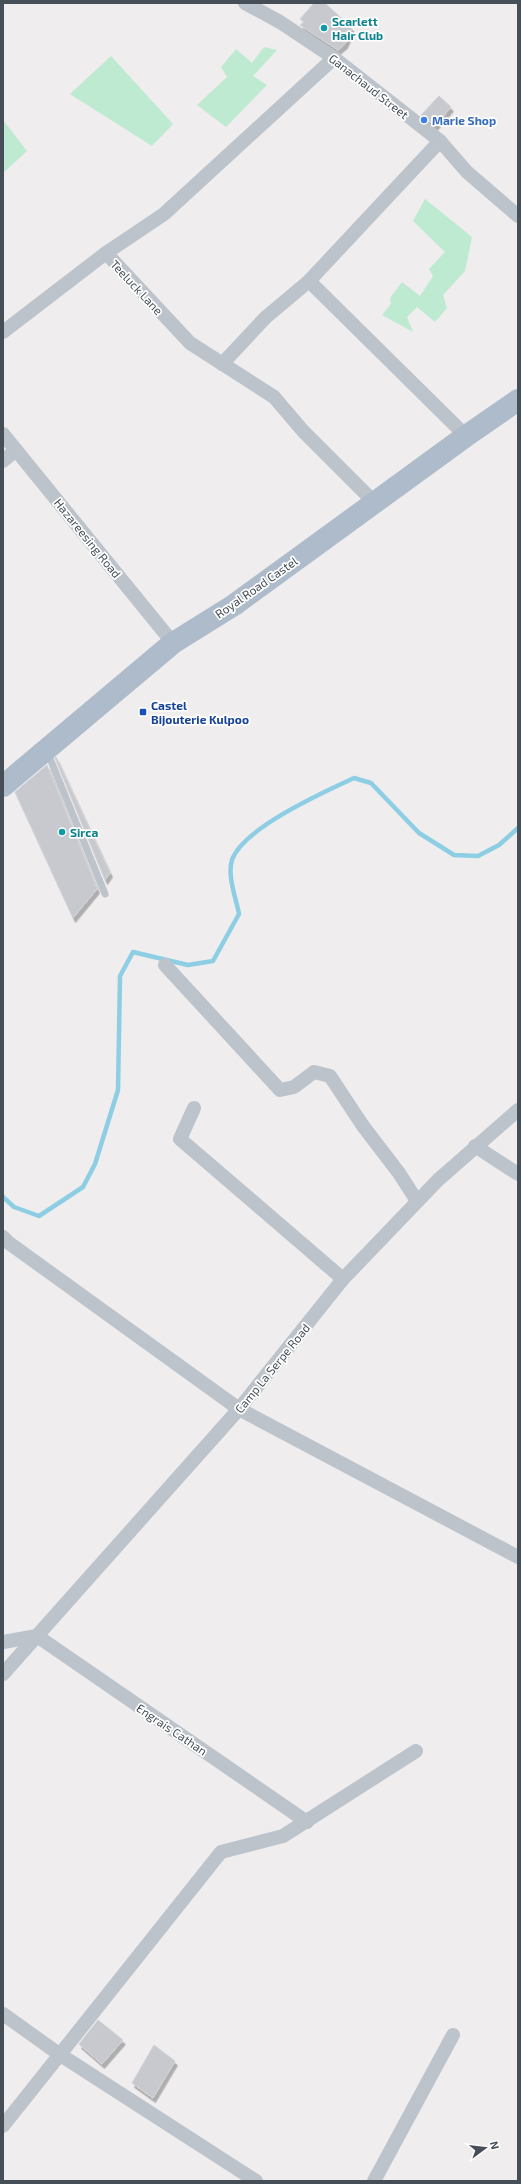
<svg xmlns="http://www.w3.org/2000/svg" width="521" height="2184" font-family="'Exo 2',sans-serif">
  <defs>
    <filter id="shadow"><feDropShadow dx="2.5" dy="4.5" stdDeviation="0" flood-color="#0004"/></filter>
  </defs>
  <rect width="100%" height="100%" fill="#efeded"/>
  <!-- green -->
  <g fill="#bdead1">
    <polygon points="264,47 277,50 253,76 267,85 226,127 197,105 227,77 221,67 236,49 252,63"/>
    <polygon points="111,56 173,124 152,146 70,94"/>
    <polygon points="3,120 27,151 3,173"/>
    <polygon points="425,199 472,237 465,271 443,295 447,308 435,322 417,307 407,317 413,332 382,315 391,304 390,298 402,282 420,296 433,276 429,269 445,252 413,221"/>
  </g>
  <g fill="none" stroke-linecap="round" stroke-linejoin="round">
    <!-- stream -->
    <path stroke="#8ecee4" stroke-width="4.5" d="M3,1197L14,1207L39,1216L83,1187L95,1164L118,1090L120,976L133,952L188,965L213,961L239,914C236,898 227,876 232,860C243,828 324,792 354,778L371,783L419,833L454,855L478,856L499,845L518,828"/>
  </g>
  <!-- building -->
  <g fill="#c7c9cf" stroke="#d1d3d8" filter="url(#shadow)">
    <polygon points="314,3 325,3 352,28 345,44 338,50 300,25 304,22 300,19"/>
    <polygon points="439,96 451,107 435,126 421,115"/>
    <polygon points="56,757 110,873 105,880 55,758"/>
    <polygon points="47,765 97,889 73,918 15,792"/>
    <polygon points="98,2020 123,2040 102,2064 79,2044"/>
    <polygon points="154,2045 175,2061 153,2098 132,2083"/>
  </g>
  <g fill="none" stroke-linecap="round" stroke-linejoin="round">
    <!-- service -->
    <polyline stroke="#bcc3cb" stroke-width="7" points="47,751 105,894"/>
    <!-- minor -->
    <g stroke="#bcc3cb" stroke-width="14">
      <polyline points="245,3 280,22 334,58 440,141 467,172 518,216"/>
      <polyline points="106,253 190,343 274,397 303,431 375,503"/>
      <polyline points="309,281 466,436"/>
      <polyline points="3,332 106,253 164,214 334,58"/>
      <polyline points="222,364 265,318 309,281 440,141"/>
      <polyline points="3,434 173,643"/>
      <polyline points="3,461 16,450"/>
      <polyline points="165,965 280,1090 294,1087 314,1072 330,1076 363,1126 399,1173 417,1201"/>
      <polyline points="194,1108 180,1139 343,1279"/>
      <polyline points="475,1146 518,1174"/>
      <polyline points="3,1237 9,1243 239,1409 518,1557"/>
      <polyline points="37,1636 307,1822"/>
      <polyline points="3,1642 37,1636"/>
      <polyline points="3,1674 239,1409 343,1279 438,1180 518,1110"/>
      <polyline points="3,2014 59,2054 256,2181"/>
      <polyline points="3,2126 221,1852 283,1836 416,1751"/>
      <polyline points="374,2181 453,2035"/>
    </g>
    <!-- primary -->
    <polyline stroke="#aebbca" stroke-width="22" points="3,786 173,643 234,605 466,436 518,400"/>
  </g>
  <!-- markers -->
  <g fill="#0f9aa8" stroke="#fff" stroke-width="1.5">
    <circle cx="324" cy="28" r="4"/>
    <circle cx="62" cy="832" r="4"/>
  </g>
  <circle fill="#3f7fe0" stroke="#fff" stroke-width="1.5" cx="424" cy="120" r="4"/>
  <rect fill="#1a4fb4" stroke="#fff" stroke-width="1.5" x="139" y="708" width="8" height="8" rx="2"/>
  <g text-anchor="middle" dominant-baseline="central" stroke-width="3.5" stroke-linejoin="round" paint-order="stroke">
    <!-- culture labels -->
    <g font-size="12" font-weight="bold" fill="#0d838f" stroke="#fff" text-anchor="start">
      <text x="332" y="21">Scarlett<tspan x="332" dy="14">Hair Club</tspan></text>
      <text x="70" y="832">Sirca</text>
    </g>
    <!-- street labels -->
    <g font-size="12" fill="#464f58" stroke="#fff">
      <text transform="translate(369 86) rotate(38)">Ganachaud Street</text>
      <text transform="translate(137 287) rotate(47)">Teeluck Lane</text>
      <text transform="translate(88 538) rotate(51)">Hazareesing Road</text>
      <text transform="translate(256 587) rotate(-35)">Royal Road Castel</text>
      <text transform="translate(272 1368) rotate(-51)">Camp La Serpe Road</text>
      <text transform="translate(172 1729) rotate(34)">Engrais Cathan</text>
    </g>
    <!-- shop labels -->
    <g font-size="12" font-weight="bold" fill="#366cbe" stroke="#fff" text-anchor="start">
      <text x="432" y="120">Marie Shop</text>
    </g>
    <!-- transit labels -->
    <g font-size="12" font-weight="bold" fill="#164399" stroke="#fff" text-anchor="start">
      <text x="151" y="705">Castel<tspan x="151" dy="14">Bijouterie Kulpoo</tspan></text>
    </g>
  </g>
  <!-- border -->
  <rect width="521" height="2184" fill="none" stroke="#464f58" stroke-width="8"/>
  <!-- north arrow -->
  <g transform="translate(485 2148) rotate(75)" stroke="#ffffff" stroke-width="3" paint-order="stroke">
  <path d="M0-3L7 15L0 10L-7 15Z" fill="#464f58"/>
  <text y="-6" font-size="11" font-weight="bold" text-anchor="middle" fill="#464f58">N</text>
  </g>
</svg>
